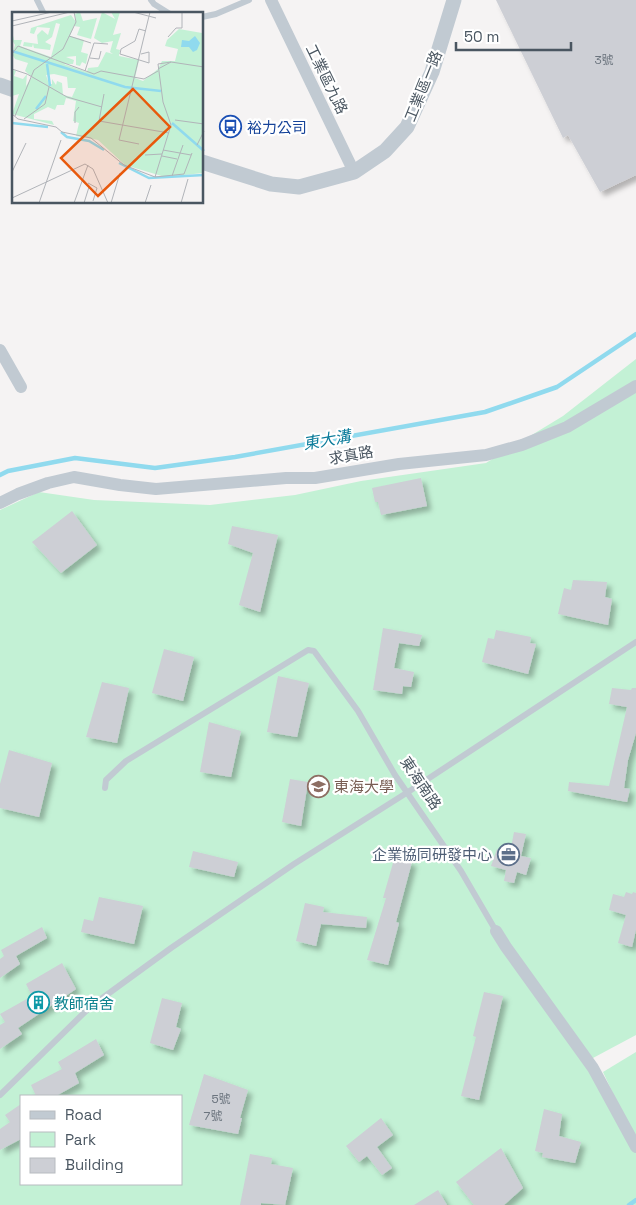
<svg xmlns="http://www.w3.org/2000/svg" width="636" height="1205" font-family="'Space Grotesk','Noto Sans TC',sans-serif">
  <defs>
    <filter id="shadow"><feDropShadow dx="4.5" dy="4.5" stdDeviation="2.5" flood-color="#0004"/></filter>
  </defs>
  <rect width="100%" height="100%" fill="#f5f3f3"/>
  <!-- green -->
  <g fill="#c3f1d5" fill-rule="evenodd">
    <path d="M636,359V1035L593,1058V1068L636,1147V1205H0V510L39,492L94,500L210,505L295,495L361,481L486,463L563,416ZM21,1096H181V1184H21Z"/>
    <polygon points="636,1052 636,1143 603,1072"/>
  </g>
  <g fill="none" stroke-linecap="round" stroke-linejoin="round">
    <!-- stream -->
    <g stroke="#90daee" stroke-width="4.5">
      <polyline points="0,475 8,471 75,458 155,468 235,457 485,412 557,387 636,334"/>
      <polyline points="629,1205 636,1200"/>
    </g>
  </g>
  <!-- building -->
  <g fill="#cdcfd5" filter="url(#shadow)">
    <polygon points="496,0 636,0 636,175 600,192 568,135 563,138"/>
    <polygon points="421,478 427,506 381,515 378,502 375,502 372,488"/>
    <polygon points="72,511 97,545 61,573 32,542"/>
    <polygon points="232,526 278,535 260,612 239,605 253,553 228,544"/>
    <polygon points="573,580 607,582 605,597 612,599 608,625 558,614 564,588 571,590"/>
    <polygon points="383,628 422,635 419,646 399,643 394,668 414,672 411,687 403,686 402,694 373,690"/>
    <polygon points="496,630 531,637 530,643 536,644 528,674 482,662 488,638 494,639"/>
    <polygon points="164,649 194,657 183,701 152,693"/>
    <polygon points="278,676 309,683 297,737 267,732"/>
    <polygon points="102,682 129,688 117,743 86,737"/>
    <polygon points="612,688 631,690 632,688 636,688 636,733 628,760 624,788 630,789 627,802 568,791 569,782 609,786 627,707 609,704"/>
    <polygon points="209,722 241,731 231,777 200,772"/>
    <polygon points="9,750 52,763 39,817 0,808 0,784"/>
    <polygon points="290,779 308,782 301,826 282,822"/>
    <polygon points="514,832 526,834 521,856 531,858 526,875 517,872 514,883 504,881 506,870 491,866 497,849 510,853"/>
    <polygon points="193,851 238,862 234,877 189,867"/>
    <polygon points="395,856 412,862 396,922 399,923 388,965 367,960 386,898 383,898"/>
    <polygon points="626,892 632,894 633,892 636,893 636,930 632,947 618,943 626,915 609,910 613,894 624,897"/>
    <polygon points="99,897 143,906 134,944 81,932 84,919 93,921"/>
    <polygon points="305,903 324,907 323,912 367,917 366,928 321,924 316,946 296,941"/>
    <polygon points="42,927 47,938 16,956 20,964 0,978 0,959 4,956 1,950"/>
    <polygon points="62,963 76,989 18,1028 22,1034 0,1049 0,1025 5,1022 0,1014 32,996 26,984"/>
    <polygon points="484,992 503,996 479,1100 461,1096 476,1037 473,1036"/>
    <polygon points="162,998 182,1003 176,1027 181,1029 173,1050 150,1043"/>
    <polygon points="96,1039 104,1055 75,1073 79,1083 56,1096 36,1096 31,1085 62,1069 58,1062"/>
    <polygon points="204,1074 248,1090 240,1118 242,1118 238,1134 189,1125"/>
    <polygon points="21,1104 21,1139 0,1150 0,1129 10,1122 5,1115"/>
    <polygon points="544,1109 562,1114 559,1136 581,1142 575,1163 542,1157 543,1153 535,1151"/>
    <polygon points="381,1118 393,1135 377,1147 392,1168 382,1175 367,1156 359,1162 346,1146"/>
    <polygon points="501,1148 523,1188 504,1205 474,1205 456,1182"/>
    <polygon points="250,1154 272,1158 271,1164 293,1168 285,1205 261,1203 261,1205 240,1205"/>
    <polygon points="438,1190 447,1205 414,1205"/>
  </g>
  <g fill="none" stroke-linecap="round" stroke-linejoin="round">
    <!-- service -->
    <g stroke="#c1cad2" stroke-width="6">
      <polyline points="37,0 44,14"/>
      <polyline points="151,0 154,4 170,14"/>
      <polyline points="202,17 216,14 249,0"/>
      <polyline points="105,788 106,780 126,761 308,650 314,651 358,711 395,775 461,871 496,931"/>
      <polyline points="0,1095 90,1007 171,948 294,864 408,792 636,642"/>
    </g>
    <!-- minor -->
    <g stroke="#c1cad2" stroke-width="12">
      <polyline points="271,0 354,172"/>
      <polyline points="0,350 21,387"/>
      <polyline points="0,503 18,494 48,483 74,477 120,485 156,489 286,478 315,478 399,464 486,455 522,445 567,427 636,386"/>
      <polyline points="496,931 506,947 593,1068 636,1147"/>
    </g>
    <!-- tertiary -->
    <g stroke="#c1cad2" stroke-width="15">
      <polyline points="0,85 14,90"/>
      <polyline points="202,162 271,184 299,187 354,172 385,151 407,127 432,72 454,0"/>
    </g>
  </g>
  <!-- icons -->
  <defs>
    <symbol id="bus-ring" viewBox="-11 -11 22 22"><circle r="9.5" fill="#fff" stroke="#1a4fb4" stroke-width="1.5"/><path d="M-5-6H5V4H4V6H2V4H-2V6H-4V4H-5ZM-3.5-4V0h7V-4ZM-3.5 1.2v1.5H-2V1.2ZM2 1.2v1.5H3.5V1.2Z" fill="#1a4fb4"/></symbol>
    <symbol id="university-ring" viewBox="-11 -11 22 22"><circle r="9.5" fill="#fff" stroke="#8d6e63" stroke-width="1.5"/><path d="M0-5L7-2L0 1L-7-2ZM-4 1L0 2.5L4 1V4Q0 6-4 4Z" fill="#8d6e63"/></symbol>
    <symbol id="office-ring" viewBox="-11 -11 22 22"><circle r="9.5" fill="#fff" stroke="#5c6f8a" stroke-width="1.5"/><path d="M-6-3h4V-5.5h4V-3h4V5H-6ZM-1-4.5V-3h2v-1.5ZM-6 0V1H6V0Z" fill="#5c6f8a"/></symbol>
    <symbol id="building-ring" viewBox="-11 -11 22 22"><circle r="9.5" fill="#fff" stroke="#0f9aa8" stroke-width="1.5"/><path d="M-4-6H4V6H1V3H-1V6H-4ZM-2.5-4.3h1.7v1.8h-1.7ZM.8-4.3h1.7v1.8H.8ZM-2.5-1h1.7V.8h-1.7ZM.8-1h1.7V.8H.8Z" fill="#0f9aa8"/></symbol>
  </defs>
  <g fill-rule="evenodd">
    <use href="#bus-ring" x="218" y="114" width="25" height="25"/>
    <use href="#university-ring" x="306" y="774" width="25" height="25"/>
    <use href="#office-ring" x="496" y="842" width="25" height="25"/>
    <use href="#building-ring" x="26" y="990" width="25" height="25"/>
  </g>
  <g text-anchor="middle" dominant-baseline="central" stroke-width="4.5" stroke-linejoin="round" paint-order="stroke">
    <!-- number labels -->
    <g font-size="12" fill="#6b747e">
      <text x="604" y="60">3號</text>
      <text x="221" y="1099">5號</text>
      <text x="213" y="1116">7號</text>
    </g>
    <!-- street labels -->
    <g font-size="15" fill="#4a5661" stroke="#fff">
      <text transform="translate(327 79) rotate(64)">工業區九路</text>
      <text transform="translate(423 86) rotate(-68)">工業區一路</text>
      <text transform="translate(351 455) rotate(-10)">求真路</text>
      <text transform="translate(421 783) rotate(56)">東海南路</text>
    </g>
    <!-- transit labels -->
    <g font-size="15" fill="#164399" stroke="#fff" text-anchor="start">
      <text x="247" y="127">裕力公司</text>
    </g>
    <!-- education labels -->
    <g font-size="15" fill="#785e54" stroke="#fff" text-anchor="start">
      <text x="334" y="786">東海大學</text>
    </g>
    <!-- service labels -->
    <g font-size="15" fill="#4e5e75" stroke="#fff" text-anchor="end">
      <text x="492" y="854">企業協同研發中心</text>
    </g>
    <!-- culture labels -->
    <g font-size="15" fill="#0d838f" stroke="#fff" text-anchor="start">
      <text x="54" y="1003">教師宿舍</text>
    </g>
    <!-- water labels -->
    <g font-size="16" font-style="italic" fill="#0c7c9b" stroke="#fff">
      <text transform="translate(327 440) rotate(-10)">東大溝</text>
    </g>
  </g>
  <!-- overview -->
  <g transform="translate(12 12)">
    <rect width="191" height="191" fill="#f5f3f3"/>
    <path d="M68,0L71,9L85,6L79,27L65,23L68,15L62,14L58,24L72,28L69,40L76,42L74,52L70,50L68,54L64,53V44L54,45L62,48L61,52H52L75,60L76,56L86,55L94,40L101,42L98,40L101,29L90,31L82,26L90,0L103,7L99,0H108L101,23L109,21L104,37L108,38L107,44L127,48L123,66L131,69L146,57L150,49H163L166,37L153,34L155,28L167,17L190,21L191,15V161L153,165L113,153L86,128L64,124L67,111L61,109L64,89L54,86L52,93H45L43,98L36,95L22,102V107L40,109L42,113L0,102L7,82L0,84V57L4,59L2,64L11,67L15,62L14,74L20,65L13,59L16,51L3,47L0,42L3,33L0,28V19L2,28H10L8,34L39,45L48,12L44,11L40,25L33,30L39,33L38,38L22,36L21,32L20,35L11,34L12,30L26,32L25,23L30,18L36,23L38,16L25,15L22,22L18,21L19,16L59,3L64,10L63,2ZM42,62L55,65L56,76H64L60,85L51,83L50,71L45,69L44,73L40,67V72H37L34,63Z" fill="#c3f1d5" fill-rule="evenodd"/>
    <path d="M183,24L188,31L185,38L181,40L177,35H169L170,28L177,29Z" fill="#90daee"/>
    <path fill="none" stroke="#90daee" stroke-width="2.5" d="M0,39L113,75L149,79M35,52L38,74M24,97L34,84M0,111L36,115M160,111L192,139M49,120L55,125L77,129L92,138M107,151L137,166L192,163"/>
    <path fill="none" stroke="#b1b4b9" stroke-width="1" d="M121,0L144,6M0,9L40,0M0,14L58,0M57,24L79,31M156,25L164,16H170V0M0,42L6,34L82,62L89,59L132,67L146,59M129,42L137,40V51L108,42L109,37L123,29L127,17L134,19M78,46L87,47L89,39M0,57L15,62L55,85L90,95M146,57L159,50L192,55M73,59L82,31L96,32M92,82L87,109L157,121M0,102L6,107L44,115L50,120L79,126L112,153L143,165L172,162L180,141M3,104L22,58L51,37L64,10L62,0M12,107L33,92L37,75M163,108L192,112M63,111V100L67,95M127,132L107,128L138,0M185,133L192,119M151,138L179,143M133,143L150,142M150,144L165,147M0,160L14,131M160,164L171,133M143,165L159,113L151,90L146,52L159,50M70,169L77,175L72,191M76,171L85,176L81,189M0,186L73,152L81,157L96,191M27,191L49,128M62,191L76,153M99,191L108,161M133,191L139,173M169,191L176,167"/>
    <path fill="#e8590c" fill-opacity="0.15" stroke="#e8590c" stroke-width="2.5" d="M121,77L158,115L86,184L49,146Z"/>
    <rect width="191" height="191" fill="none" stroke="#4a5661" stroke-width="2.5"/>
  </g>
  <!-- legend -->
  <rect x="20" y="1095" width="162" height="90" fill="#ffffff" stroke="#b7bbc0"/>
  <rect x="30" y="1111" width="25" height="8" fill="#c1cad2" stroke="#b7bbc0"/>
  <text x="65" y="1120" font-size="15" fill="#4a5661">Road</text>
  <rect x="30" y="1132" width="25" height="15" fill="#c3f1d5" stroke="#b7bbc0"/>
  <text x="65" y="1145" font-size="15" fill="#4a5661">Park</text>
  <rect x="30" y="1158" width="25" height="15" fill="#cdcfd5" stroke="#b7bbc0"/>
  <text x="65" y="1170" font-size="15" fill="#4a5661">Building</text>
  <!-- scale -->
  <path d="M456 42v8h115v-8" fill="none" stroke="#4a5661" stroke-width="2.5"/>
  <text x="464" y="42" font-size="15" fill="#4a5661" stroke="#ffffff" stroke-width="4" paint-order="stroke">50 m</text>
</svg>
